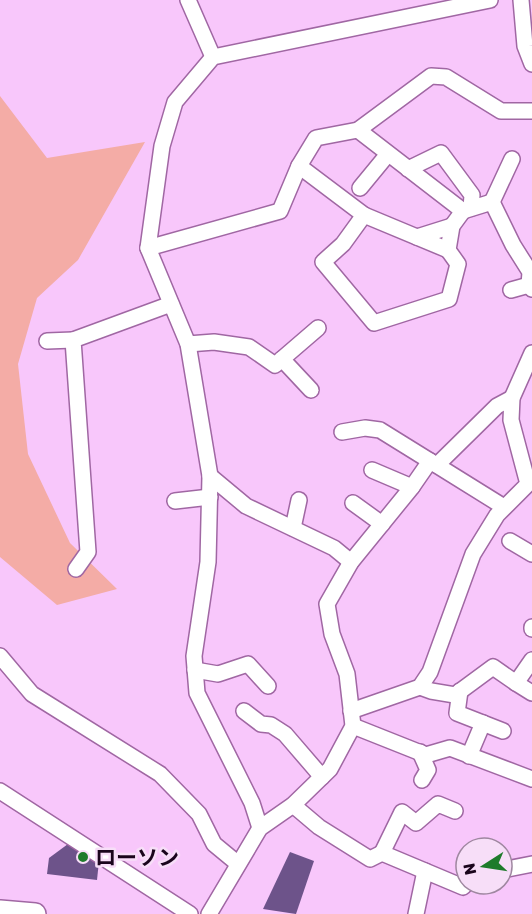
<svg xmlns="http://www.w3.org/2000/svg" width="532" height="914" font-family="Rubik,'Noto Sans JP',sans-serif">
  <rect width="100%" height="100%" fill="#f8c7fb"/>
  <!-- green -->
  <polygon fill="#f4aca6" points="0,96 47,158 145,142 78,260 37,298 18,364 28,454 70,543 117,589 57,605 0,557"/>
  <!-- building -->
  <g fill="#6d538a">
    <polygon points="68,844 99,861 97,880 47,874 49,858"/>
    <polygon points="290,852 314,861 296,914 263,909"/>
  </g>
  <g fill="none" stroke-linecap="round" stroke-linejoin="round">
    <defs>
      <g id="minor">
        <polyline points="188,0 213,57"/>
        <polyline points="521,0 525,46 532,64"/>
        <polyline points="299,166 364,215 343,244 323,262 374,323 449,299 458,264 448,250 452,226 463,211 358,130"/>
        <polyline points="408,169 441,153 472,195 471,208"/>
        <polyline points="360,188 388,154"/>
        <polyline points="492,202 512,159"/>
        <polyline points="463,211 492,202 513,245 530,272 529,285 532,289"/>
        <polyline points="364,215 448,250"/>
        <polyline points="417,237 452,226"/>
        <polyline points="148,248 280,211 299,166 316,138 358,130 431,76 446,77 501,111 532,111"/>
        <polyline points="511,290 529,285"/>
        <polyline points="47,341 73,340"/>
        <polyline points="188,344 214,342 249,347 275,365 318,328"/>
        <polyline points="282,359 311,390"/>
        <polyline points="342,432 365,428 380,430 430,461"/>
        <polyline points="437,465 497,406 512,398"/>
        <polyline points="372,470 412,487"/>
        <polyline points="210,476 246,506 334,548 351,562"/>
        <polyline points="175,501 210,497"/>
        <polyline points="353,503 382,524"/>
        <polyline points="293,528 299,500"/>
        <polyline points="510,541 532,554"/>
        <polyline points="76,569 88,552 73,340 171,304"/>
        <polyline points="532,627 532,629"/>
        <polyline points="0,656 32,694 160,774 199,814 214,844 237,863"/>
        <polyline points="195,670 218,674 248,664 268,686"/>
        <polyline points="516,683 532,693"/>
        <polyline points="420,687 431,691 455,695 493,667 516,683 532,660"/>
        <polyline points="460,691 457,713 503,731"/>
        <polyline points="244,711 261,724 271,725 285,734 322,777"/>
        <polyline points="351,711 420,687 430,672 473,554 497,515 528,484 511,420 512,398 532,353"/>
        <polyline points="353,726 426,755 450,748 532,779"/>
        <polyline points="420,752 428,770 422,780"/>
        <polyline points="469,756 483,723"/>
        <polyline points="0,791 190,914"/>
        <polyline points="293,805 319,827 370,859 382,853 463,887 466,884"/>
        <polyline points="260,828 252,803 197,693 194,656 208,562 210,476 188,344 148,248 162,146 175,102 213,57 490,0"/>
        <polyline points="382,853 402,812 416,823 438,804 455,811"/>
        <polyline points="502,870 532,864"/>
        <polyline points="209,914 260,828 293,805 330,769 353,726 347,674 332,634 327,604 351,562 412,487 430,461 504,507"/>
        <polyline points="416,914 425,871"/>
      </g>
      <polyline id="highway" points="0,911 35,914"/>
    </defs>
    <!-- minor casing -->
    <use href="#minor" stroke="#a067a3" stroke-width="18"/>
    <!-- highway casing -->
    <use href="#highway" stroke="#a067a3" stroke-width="24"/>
    <!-- minor -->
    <use href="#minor" stroke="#fff" stroke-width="15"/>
    <!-- highway -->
    <use href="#highway" stroke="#fff" stroke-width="21"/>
  </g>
  <!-- markers -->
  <circle fill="#1e7b2b" stroke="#f7def8" stroke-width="2" cx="83" cy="857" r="6"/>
  <g text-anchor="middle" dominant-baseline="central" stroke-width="5" stroke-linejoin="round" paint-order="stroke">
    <!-- poi labels -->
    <g font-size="21" font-weight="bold" fill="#1a051c" stroke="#f7def8" text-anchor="start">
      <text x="95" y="857">ローソン</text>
    </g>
  </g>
  <!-- north arrow -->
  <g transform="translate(484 866) rotate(258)"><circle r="28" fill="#f7def8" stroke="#9f87a0" stroke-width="1.5"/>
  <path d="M0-4.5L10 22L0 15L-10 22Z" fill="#1e7b2b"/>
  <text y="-9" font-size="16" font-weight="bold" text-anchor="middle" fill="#1a051c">N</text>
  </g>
</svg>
